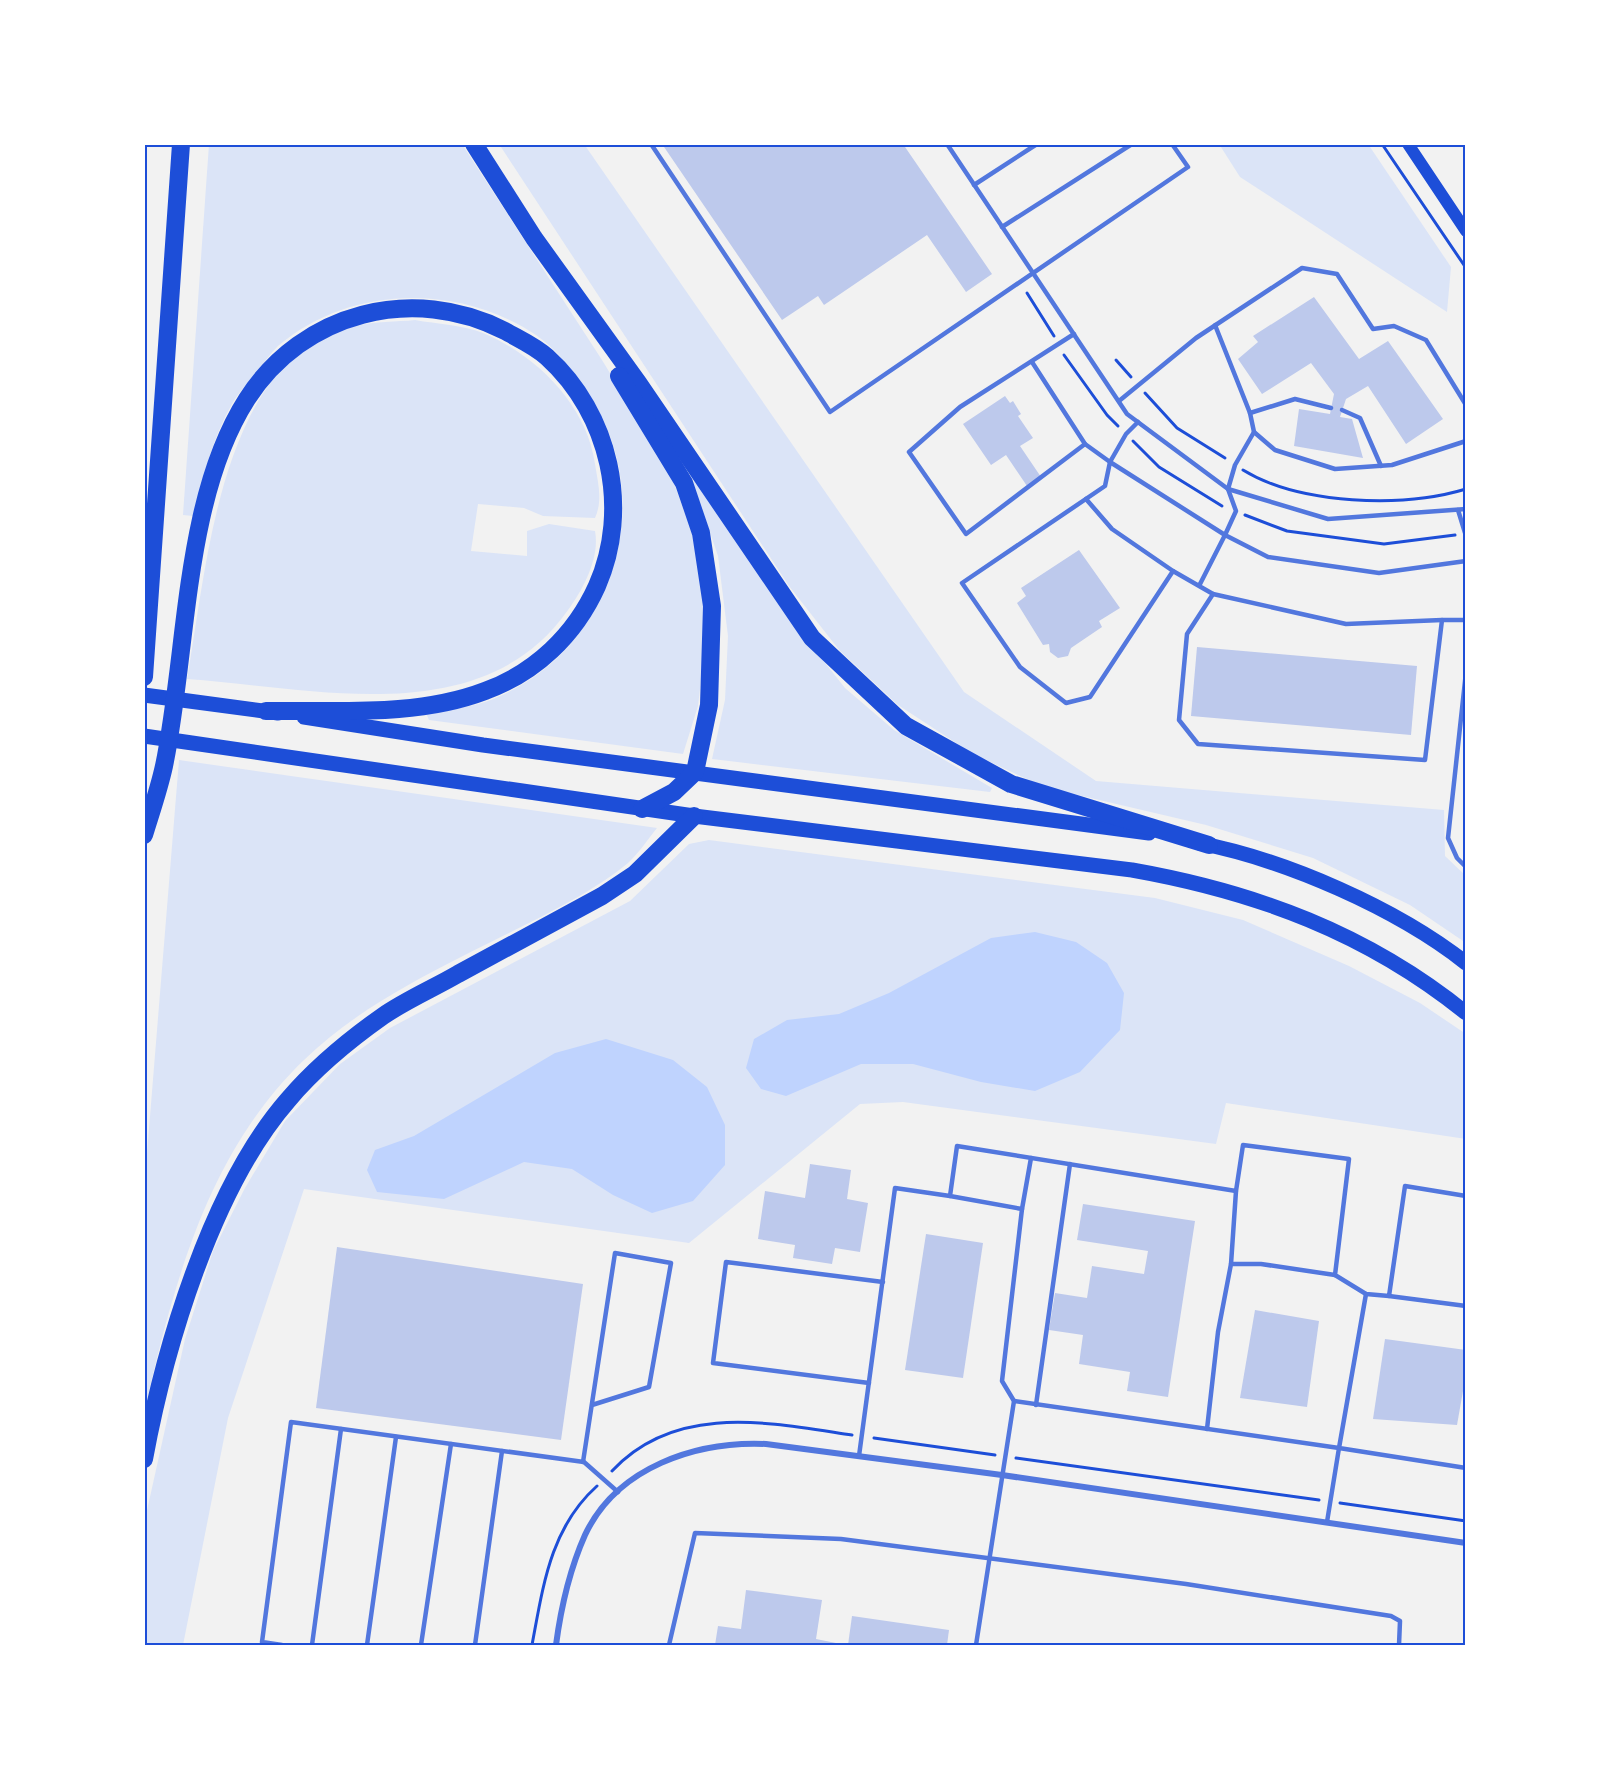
<svg xmlns="http://www.w3.org/2000/svg" width="1610" height="1789" font-family="'Alegreya Sans',sans-serif">
  <rect width="100%" height="100%" fill="#f2f2f2"/>
  <!-- green -->
  <g fill="#dbe4f7">
    <path d="M209,144H462L602,360L670,472L693,535L704,594V654L698,706L683,754L429,720L426,713C445,710 467,708 485,702C540,682 580,644 604,591C636,520 626,443 580,381C568,364 553,347 536,335C458,283 350,285 278,346C270,354 263,364 256,373C248,383 238,393 232,404C212,439 203,478 193,516L183,515Z"/>
    <polygon points="499,144 584,144 964,692 1096,781 1444,810 1445,856 1466,876 1466,943 1410,905 1313,858 1206,825 1044,787 973,754 898,705 840,651 789,586"/>
    <polygon points="1219,144 1368,144 1451,267 1447,312 1240,177"/>
    <path d="M415,320C437,324 463,325 483,333C536,355 587,405 595,464C598,483 603,500 595,518L543,516L524,508L478,504L471,551L527,556V531L549,524L595,531C600,557 584,588 568,610C483,732 313,688 187,679C203,586 214,461 270,383C289,357 326,335 356,326C374,321 397,322 415,320Z"/>
    <polygon points="698,479 814,649 845,688 894,730 992,788 990,792 712,759 725,700 728,636 718,556 693,482"/>
    <path d="M179,760L657,828C648,839 639,853 628,863C582,901 512,930 459,958C404,986 348,1017 304,1060C207,1153 173,1286 144,1413V1190Z"/>
    <polygon points="709,840 1155,898 1243,920 1349,966 1420,1003 1466,1034 1466,1139 1226,1103 1216,1144 903,1102 860,1104 689,1243 304,1189 228,1418 183,1645 144,1645 144,1524 185,1339 213,1251 245,1188 285,1121 340,1064 390,1028 630,901 689,844"/>
  </g>
  <!-- water -->
  <g fill="#bfd3fe">
    <polygon points="1035,932 1076,942 1107,963 1124,993 1120,1030 1080,1072 1035,1091 981,1082 913,1064 861,1064 786,1096 761,1089 746,1068 754,1039 787,1020 839,1014 889,993 991,938"/>
    <polygon points="606,1039 673,1060 707,1087 725,1125 725,1165 693,1201 652,1213 613,1195 572,1169 524,1162 444,1199 377,1192 367,1170 375,1150 414,1136 555,1053"/>
  </g>
  <!-- building -->
  <g fill="#bdc9ec">
    <polygon points="662,144 903,144 992,274 966,292 927,235 824,305 818,296 782,320"/>
    <polygon points="1314,297 1359,359 1388,341 1443,419 1406,444 1368,386 1346,399 1340,417 1352,419 1363,458 1294,446 1299,409 1330,414 1334,394 1311,363 1262,394 1238,359 1258,342 1253,336"/>
    <polygon points="1005,396 1010,403 1013,401 1021,414 1018,416 1033,438 1020,446 1041,477 1027,486 1006,455 991,465 963,424"/>
    <polygon points="1079,550 1120,608 1099,621 1102,627 1071,648 1068,656 1058,658 1050,652 1049,644 1043,645 1017,603 1026,596 1021,588"/>
    <polygon points="1197,647 1417,666 1411,735 1191,716"/>
    <polygon points="810,1164 851,1170 847,1199 868,1203 860,1252 835,1248 832,1264 793,1258 795,1245 758,1239 765,1191 805,1198"/>
    <polygon points="1083,1204 1195,1221 1168,1397 1127,1391 1130,1372 1079,1364 1083,1335 1049,1330 1055,1293 1087,1298 1092,1266 1144,1274 1148,1251 1077,1240"/>
    <polygon points="926,1234 983,1243 963,1378 905,1370"/>
    <polygon points="337,1247 583,1284 561,1440 316,1408"/>
    <polygon points="1255,1310 1319,1321 1307,1407 1240,1398"/>
    <polygon points="1385,1339 1466,1350 1466,1374 1457,1425 1373,1419"/>
    <polygon points="746,1590 822,1600 816,1639 846,1645 715,1645 718,1626 741,1629"/>
    <polygon points="852,1616 949,1630 947,1645 848,1645"/>
  </g>
  <g fill="none" stroke-linecap="round" stroke-linejoin="round">
    <!-- path -->
    <g stroke="#1d4ed8" stroke-width="3">
      <polyline points="1382,144 1466,268"/>
      <polyline points="1027,293 1054,336"/>
      <polyline points="1064,355 1107,415 1118,426"/>
      <polyline points="1116,360 1131,377"/>
      <polyline points="1145,393 1177,428 1225,458"/>
      <polyline points="1133,441 1159,467 1222,506"/>
      <path d="M1243,470C1300,505 1403,508 1466,489"/>
      <polyline points="1245,515 1287,531 1384,544 1455,535"/>
      <polyline points="874,1438 995,1455"/>
      <polyline points="1016,1458 1319,1500"/>
      <path d="M612,1471C676,1402 771,1423 852,1435"/>
      <polyline points="1340,1503 1466,1521"/>
      <path d="M532,1645C543,1587 550,1528 597,1486"/>
    </g>
    <!-- service -->
    <g stroke="#5277de" stroke-width="4.5">
      <polyline points="651,144 830,412 1188,167 1172,144"/>
      <polyline points="947,144 1127,414 1228,489 1328,519 1466,509"/>
      <polyline points="974,185 1037,144"/>
      <polyline points="1002,227 1132,144"/>
      <polyline points="1215,325 1250,413 1254,432"/>
      <polyline points="1074,334 960,407 909,452 966,534 1085,444 1110,462 1126,434 1138,422"/>
      <polyline points="1032,362 1085,444"/>
      <polyline points="1119,401 1196,338 1302,268 1337,274 1373,329 1394,326 1426,340 1466,405"/>
      <polyline points="1342,410 1360,418 1381,466"/>
      <polyline points="1250,413 1295,399 1331,408"/>
      <polyline points="1466,441 1392,465 1335,469 1275,450 1254,432 1235,465 1228,489 1236,511 1225,535 1268,557 1379,573 1466,561"/>
      <polyline points="1086,499 1112,529 1173,571"/>
      <polyline points="1458,510 1466,536"/>
      <polyline points="1199,586 1225,535 1110,462 1105,486 962,583 1020,667 1066,703 1090,697 1173,571 1213,594 1187,634 1179,720 1198,744 1425,760 1442,620 1466,620"/>
      <polyline points="1213,594 1346,624 1442,620"/>
      <polyline points="1466,672 1448,838 1457,858 1466,867"/>
      <polyline points="1022,1209 1031,1158"/>
      <polyline points="1231,1264 1236,1191"/>
      <polyline points="1366,1294 1339,1448 1466,1468"/>
      <polyline points="1389,1296 1466,1306"/>
      <polyline points="869,1383 713,1363 726,1262 883,1282"/>
      <polyline points="1014,1401 1339,1448 1327,1522"/>
      <polyline points="1036,1405 1070,1164"/>
      <polyline points="1207,1429 1218,1332 1231,1264 1261,1264 1335,1275"/>
      <polyline points="859,1456 895,1188 950,1196"/>
      <polyline points="583,1462 615,1253 671,1263 649,1387 592,1405"/>
      <polyline points="282,1645 262,1642 291,1422 584,1462 618,1492"/>
      <polyline points="312,1645 341,1429"/>
      <polyline points="367,1645 396,1437"/>
      <polyline points="421,1645 451,1444"/>
      <polyline points="475,1645 502,1451"/>
      <polyline points="669,1645 695,1533 841,1539 1186,1584 1391,1616 1400,1621 1399,1645"/>
      <polyline points="976,1645 1014,1401 1002,1381 1022,1209 950,1196 957,1146 1236,1191 1243,1145 1349,1159 1335,1275 1366,1294 1389,1296 1405,1186 1466,1196"/>
    </g>
    <!-- minor -->
    <path stroke="#5277de" stroke-width="6" d="M556,1645C561,1607 569,1571 585,1535C617,1467 696,1441 766,1444L1002,1475L1466,1543"/>
    <!-- secondary -->
    <polyline stroke="#1d4ed8" stroke-width="12" points="1408,144 1466,231"/>
    <!-- primary -->
    <g stroke="#1d4ed8" stroke-width="15">
      <polyline points="144,695 278,713"/>
      <polyline points="304,717 483,745 1149,833"/>
      <path d="M144,736L694,816L1132,870C1256,892 1367,933 1466,1013"/>
      <path d="M1199,843C1286,860 1396,908 1466,963"/>
    </g>
    <!-- motorway -->
    <g stroke="#1d4ed8" stroke-width="18">
      <polyline points="474,144 534,238 639,384 812,638 906,726 1011,784 1209,845"/>
      <polyline points="619,376 684,483 701,533 712,606 709,705 695,772 674,792 642,809"/>
      <polyline points="144,677 181,144"/>
      <path d="M144,835C151,812 159,789 164,766C188,651 183,499 247,399C303,312 413,284 505,331C519,339 535,346 547,357C610,414 631,509 597,586C575,635 535,673 485,691C417,717 338,710 266,711"/>
      <path d="M144,1459C165,1346 212,1187 288,1100C315,1068 349,1040 383,1016C406,1000 434,988 458,974C506,948 554,922 602,896L635,874L694,816"/>
    </g>
  </g>
  <!-- border -->
  <rect width="1610" height="1789" fill="none" stroke="#ffffff" stroke-width="291"/>
  <rect x="146" y="146" width="1318" height="1498" fill="none" stroke="#1d4ed8" stroke-width="2"/>
</svg>
